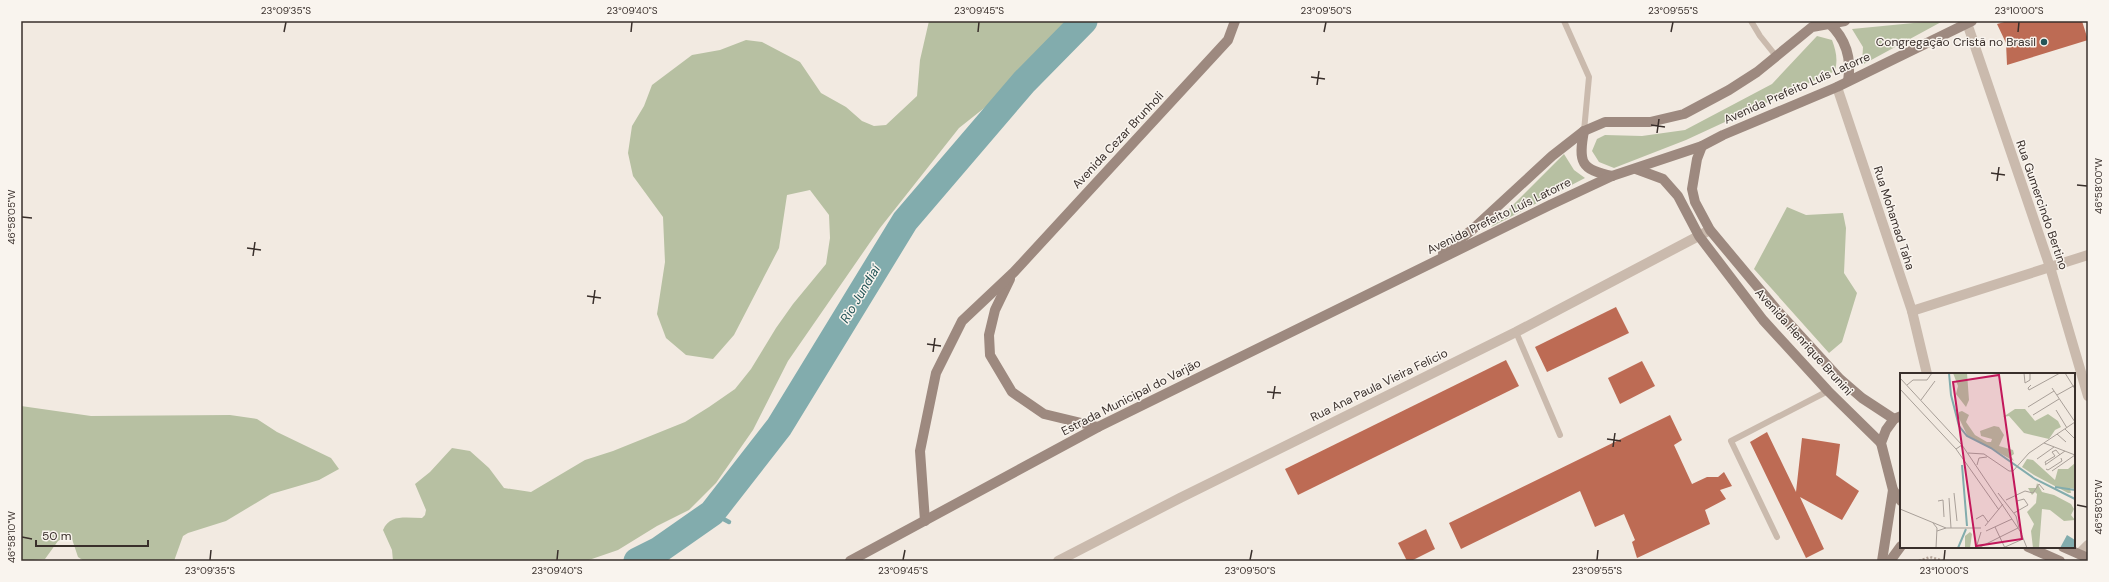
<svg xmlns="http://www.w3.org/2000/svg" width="2109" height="582" font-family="'DM Sans',sans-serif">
  <rect width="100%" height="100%" fill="#f2eae1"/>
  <!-- green -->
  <g fill="#b7c0a2">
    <path d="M929,21H1077L1056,51L959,128L880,228L788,361L753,430L716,483L689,510L657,526L618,550L586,561H393L392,550L383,530C390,514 406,518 422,518L425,515L426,510L415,484L430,472L452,448L470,451L489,468L504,488L531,492L585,460L613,451L685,422L709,407L735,389L751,369L776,328L793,304L826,264L830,238L829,215L810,190L787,195L779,248L734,335L713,359L686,355L666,338L657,314L665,262L663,217L633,176L628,153L632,126L644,106L652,85L692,55L720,50L746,40L762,42L800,62L821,93L846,107L862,121L874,126L886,125L917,96L920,60Z"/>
    <polygon points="1934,21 1943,21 1862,65 1863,47 1852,29"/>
    <path d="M1817,36L1832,40C1836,51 1838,59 1835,71L1686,140L1614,168L1599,162L1592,151L1597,139L1605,135L1642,136L1685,130L1772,84Z"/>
    <polygon points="1564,154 1574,170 1585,178 1491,227"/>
    <polygon points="1787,207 1806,215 1843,213 1846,228 1844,273 1857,293 1842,342 1829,353 1754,269"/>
    <polygon points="21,406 91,416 230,415 257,419 277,432 331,458 339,469 319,480 271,494 226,521 188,533 183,536 174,561 84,561 78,557 72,539 66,536 58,541 45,559 21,561"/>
  </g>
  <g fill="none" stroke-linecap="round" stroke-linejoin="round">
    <!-- stream -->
    <polyline stroke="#82acad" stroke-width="4.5" points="712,513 729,522"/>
    <!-- river -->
    <polyline stroke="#82acad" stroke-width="27" points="637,561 659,550 712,513 779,427 905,221 1024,82 1084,21"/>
  </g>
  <!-- building -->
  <g fill="#bd6b54">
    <polygon points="2008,21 2082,21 2088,40 2007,65 2006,43 1997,24"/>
    <polygon points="1616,307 1629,333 1547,372 1535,347"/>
    <polygon points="1506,360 1519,386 1298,495 1285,469"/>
    <polygon points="1642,361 1655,386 1620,404 1608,378"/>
    <polygon points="1670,415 1682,440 1674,445 1692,484 1707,477 1718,477 1724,472 1732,486 1720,490 1726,499 1705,510 1710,524 1637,558 1632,542 1635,540 1624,514 1595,527 1580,491 1461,549 1449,523"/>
    <polygon points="1767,432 1796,492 1802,438 1840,444 1836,475 1859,491 1842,520 1800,497 1824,549 1806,558 1750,442"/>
    <polygon points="1426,529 1435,549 1411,561 1407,561 1398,543"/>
  </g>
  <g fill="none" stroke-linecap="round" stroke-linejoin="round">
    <!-- path -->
    <polyline stroke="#b5a498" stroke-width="2.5" stroke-dasharray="2 2" stroke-linecap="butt" points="1919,561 1930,557 1944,561"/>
    <!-- lane -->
    <g stroke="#cabaad" stroke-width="6">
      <polyline points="1564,21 1589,77 1584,131"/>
      <polyline points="1751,21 1760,36 1776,56"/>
      <polyline points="1516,332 1560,435"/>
      <polyline points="1777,537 1731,441 1828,391"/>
    </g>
    <!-- street -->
    <g stroke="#cabaad" stroke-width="10">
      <polyline points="1967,23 2050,267 2088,396"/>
      <polyline points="1837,87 1912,311 1927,374"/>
      <polyline points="1912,311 2088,255"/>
      <polyline points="2079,554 2088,545"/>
      <polyline points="1058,561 1180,498 1516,332 1710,230"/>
    </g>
    <!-- secondary -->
    <g stroke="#9d897f" stroke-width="10">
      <path d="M1829,23C1846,39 1852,58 1848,81"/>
      <path d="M1584,131C1578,162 1581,170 1612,176"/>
      <polyline points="1702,146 1697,159 1692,189 1695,202 1710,230 1776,309 1840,379 1862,398 1894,419"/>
      <polyline points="1636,169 1663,179 1678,196 1699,236 1763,320 1828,391 1881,443"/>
      <polyline points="1443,253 1473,229 1552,156 1584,131 1605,122 1650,122 1684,114 1729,90 1757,72 1812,27 1845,21"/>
      <polyline points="1010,279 995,310 989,335 990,355 1012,392 1044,414 1098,427"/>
      <polyline points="1901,416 1894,419 1886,430 1881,443 1893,490 1901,501"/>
      <polyline points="925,521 920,451 936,373 962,321 1014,272 1228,40 1235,21"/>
      <polyline points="2028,547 2060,561"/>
      <polyline points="2063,547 2088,558"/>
      <polyline points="850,561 1098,427 1550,205 1612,176 1702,146 1723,135 1837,87 1972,21"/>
      <polyline points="1882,561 1893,490"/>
      <polyline points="1890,561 1901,546"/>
    </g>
  </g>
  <!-- ticks -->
  <path fill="none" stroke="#392f2b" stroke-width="1.5" d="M284,32L286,22M631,32L632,22M978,32L979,22M1324,32L1326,22M1671,32L1673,22M2018,32L2019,22M1311,77L1325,79M1317,85L1319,71M1651,125L1665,127M1657,133L1659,119M1991,173L2005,175M1997,181L1999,167M2077,185L2087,186M22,217L32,218M247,248L261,250M253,256L255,242M587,296L601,298M593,304L595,290M927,344L941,346M933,352L935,338M1267,392L1281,393M1273,399L1275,386M1607,439L1621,441M1613,447L1615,433M2077,505L2087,507M22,537L32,539M210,560L211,550M557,560L558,550M903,560L905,550M1250,560L1252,550M1597,560L1598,550M1944,560L1945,550"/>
  <!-- markers -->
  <circle fill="#235558" stroke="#f9f4ee" stroke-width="1.5" cx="2044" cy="42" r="4"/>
  <g text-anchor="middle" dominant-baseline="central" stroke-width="3" stroke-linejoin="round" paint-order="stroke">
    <!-- poi labels -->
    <g font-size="12" fill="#392f2b" stroke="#f9f4ee" text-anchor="end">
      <text x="2036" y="42">Congregação Cristã no Brasil</text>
    </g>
    <!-- street labels -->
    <g font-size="12" fill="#392f2b" stroke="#f9f4ee">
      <text transform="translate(1797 88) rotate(-24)">Avenida Prefeito Luís Latorre</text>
      <text transform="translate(1118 140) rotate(-47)">Avenida Cezar Brunholi</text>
      <text transform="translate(2042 205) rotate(71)">Rua Gumercindo Bertino</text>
      <text transform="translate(1499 216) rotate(-26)">Avenida Prefeito Luís Latorre</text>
      <text transform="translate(1894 218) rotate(72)">Rua Mohamad Taha</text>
      <text transform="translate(1804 342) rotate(48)">Avenida Henrique Brunini</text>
      <text transform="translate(1379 385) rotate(-26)">Rua Ana Paula Vieira Felicio</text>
      <text transform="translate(1131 397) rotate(-27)">Estrada Municipal do Varjão</text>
    </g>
    <!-- water labels -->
    <g font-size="13" font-style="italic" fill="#235558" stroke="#f9f4ee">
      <text transform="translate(860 294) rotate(-59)">Rio Jundiaí</text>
    </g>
  </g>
  <!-- overview -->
  <g transform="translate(1900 373)">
    <rect width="175" height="175" fill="#f2eae1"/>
    <path d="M53,0H67L69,27L66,34L56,21L58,13ZM115,36H125L135,48L148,41L158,48L161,54L155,57L149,66L124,60L109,43L103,44ZM62,38L69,42L66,49L75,62L87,69H91L92,66L81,63L80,58L94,53L99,54L104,62L99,73L113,77L114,81L111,83L114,88L67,62L58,43L59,39ZM127,86L133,87L155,107L158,96H168L175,90V116L170,115L171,120H168L134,102L122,94ZM137,110L142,119L154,122L171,131L174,136L171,142L175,147L164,148L150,137L142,136L139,175H133L131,158L134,151L127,139L136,130L137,121L135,119L132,122L128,115H136ZM70,159L72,161L70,175H65V163Z" fill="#b7c0a2"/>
    <path d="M167,162L175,167V175H160Z" fill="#82acad"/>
    <path fill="none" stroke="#82acad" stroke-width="2" d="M49,0L51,22L59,53L67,63L91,75L135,106L175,126M62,92L67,153M155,114L175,117M58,175L66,156"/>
    <path fill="none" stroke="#a89f98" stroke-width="1" d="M124,0L125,10L130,7V0M165,0L175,16M0,5L62,72L122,161M7,12L13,7H27L32,0M131,12L128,15L129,17L160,0M152,15L175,49M0,16L56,76L62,72M157,22L175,12M21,27L35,8M128,34L154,18M156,37L167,55M133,42L159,26M165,56L175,66M157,61L166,69M144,70L175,82M56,76L99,137M68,80L84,81L109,98H113L129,80L175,49M137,86L154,74M146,91L145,89L155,83L152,79L156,77L160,82M77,92L79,85L87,84M145,92L165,78M146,96L148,97L162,88L161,85M152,98L175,82M54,120L57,148M98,120L116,143L119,155M49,125L51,155M106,127L125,118L133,120L139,111L144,117M38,128L43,127L44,144M0,136L46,155M114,140L128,132L124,126L117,128M76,146L83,142L88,149M33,150L37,155L36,175M85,153L103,131M95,154L105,175M37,158L46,155H81M86,158L112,146M121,160L127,175M105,174L123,166M76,175L81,159M78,175L118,155"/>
    <path fill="#c2185b" fill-opacity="0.15" stroke="#c2185b" stroke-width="2" d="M99,2L122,166L76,173L53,9Z"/>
    <rect width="175" height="175" fill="none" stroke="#392f2b" stroke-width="2"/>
  </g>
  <!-- border -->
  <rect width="2109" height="582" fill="none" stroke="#f9f4ee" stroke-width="44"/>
  <!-- scale -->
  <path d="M36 540v6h112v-6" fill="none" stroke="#392f2b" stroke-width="2"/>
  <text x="42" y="540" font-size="12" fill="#392f2b" stroke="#f9f4ee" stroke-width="3" paint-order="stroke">50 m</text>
  <rect x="22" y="22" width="2065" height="538" fill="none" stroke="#392f2b" stroke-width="1.5"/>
  <g font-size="10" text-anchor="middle" fill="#392f2b">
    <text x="286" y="14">23°09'35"S</text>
    <text x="632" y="14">23°09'40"S</text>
    <text x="979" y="14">23°09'45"S</text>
    <text x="1326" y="14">23°09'50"S</text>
    <text x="1673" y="14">23°09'55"S</text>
    <text x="2019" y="14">23°10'00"S</text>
    <text transform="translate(2098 186) rotate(-90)" y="4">46°58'00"W</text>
    <text transform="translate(11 217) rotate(-90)" y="4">46°58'05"W</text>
    <text transform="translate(2098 507) rotate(-90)" y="4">46°58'05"W</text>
    <text transform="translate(11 537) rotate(-90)" y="4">46°58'10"W</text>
    <text x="210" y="574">23°09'35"S</text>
    <text x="557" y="574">23°09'40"S</text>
    <text x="903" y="574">23°09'45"S</text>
    <text x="1250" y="574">23°09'50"S</text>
    <text x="1597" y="574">23°09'55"S</text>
    <text x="1944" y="574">23°10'00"S</text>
  </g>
</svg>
